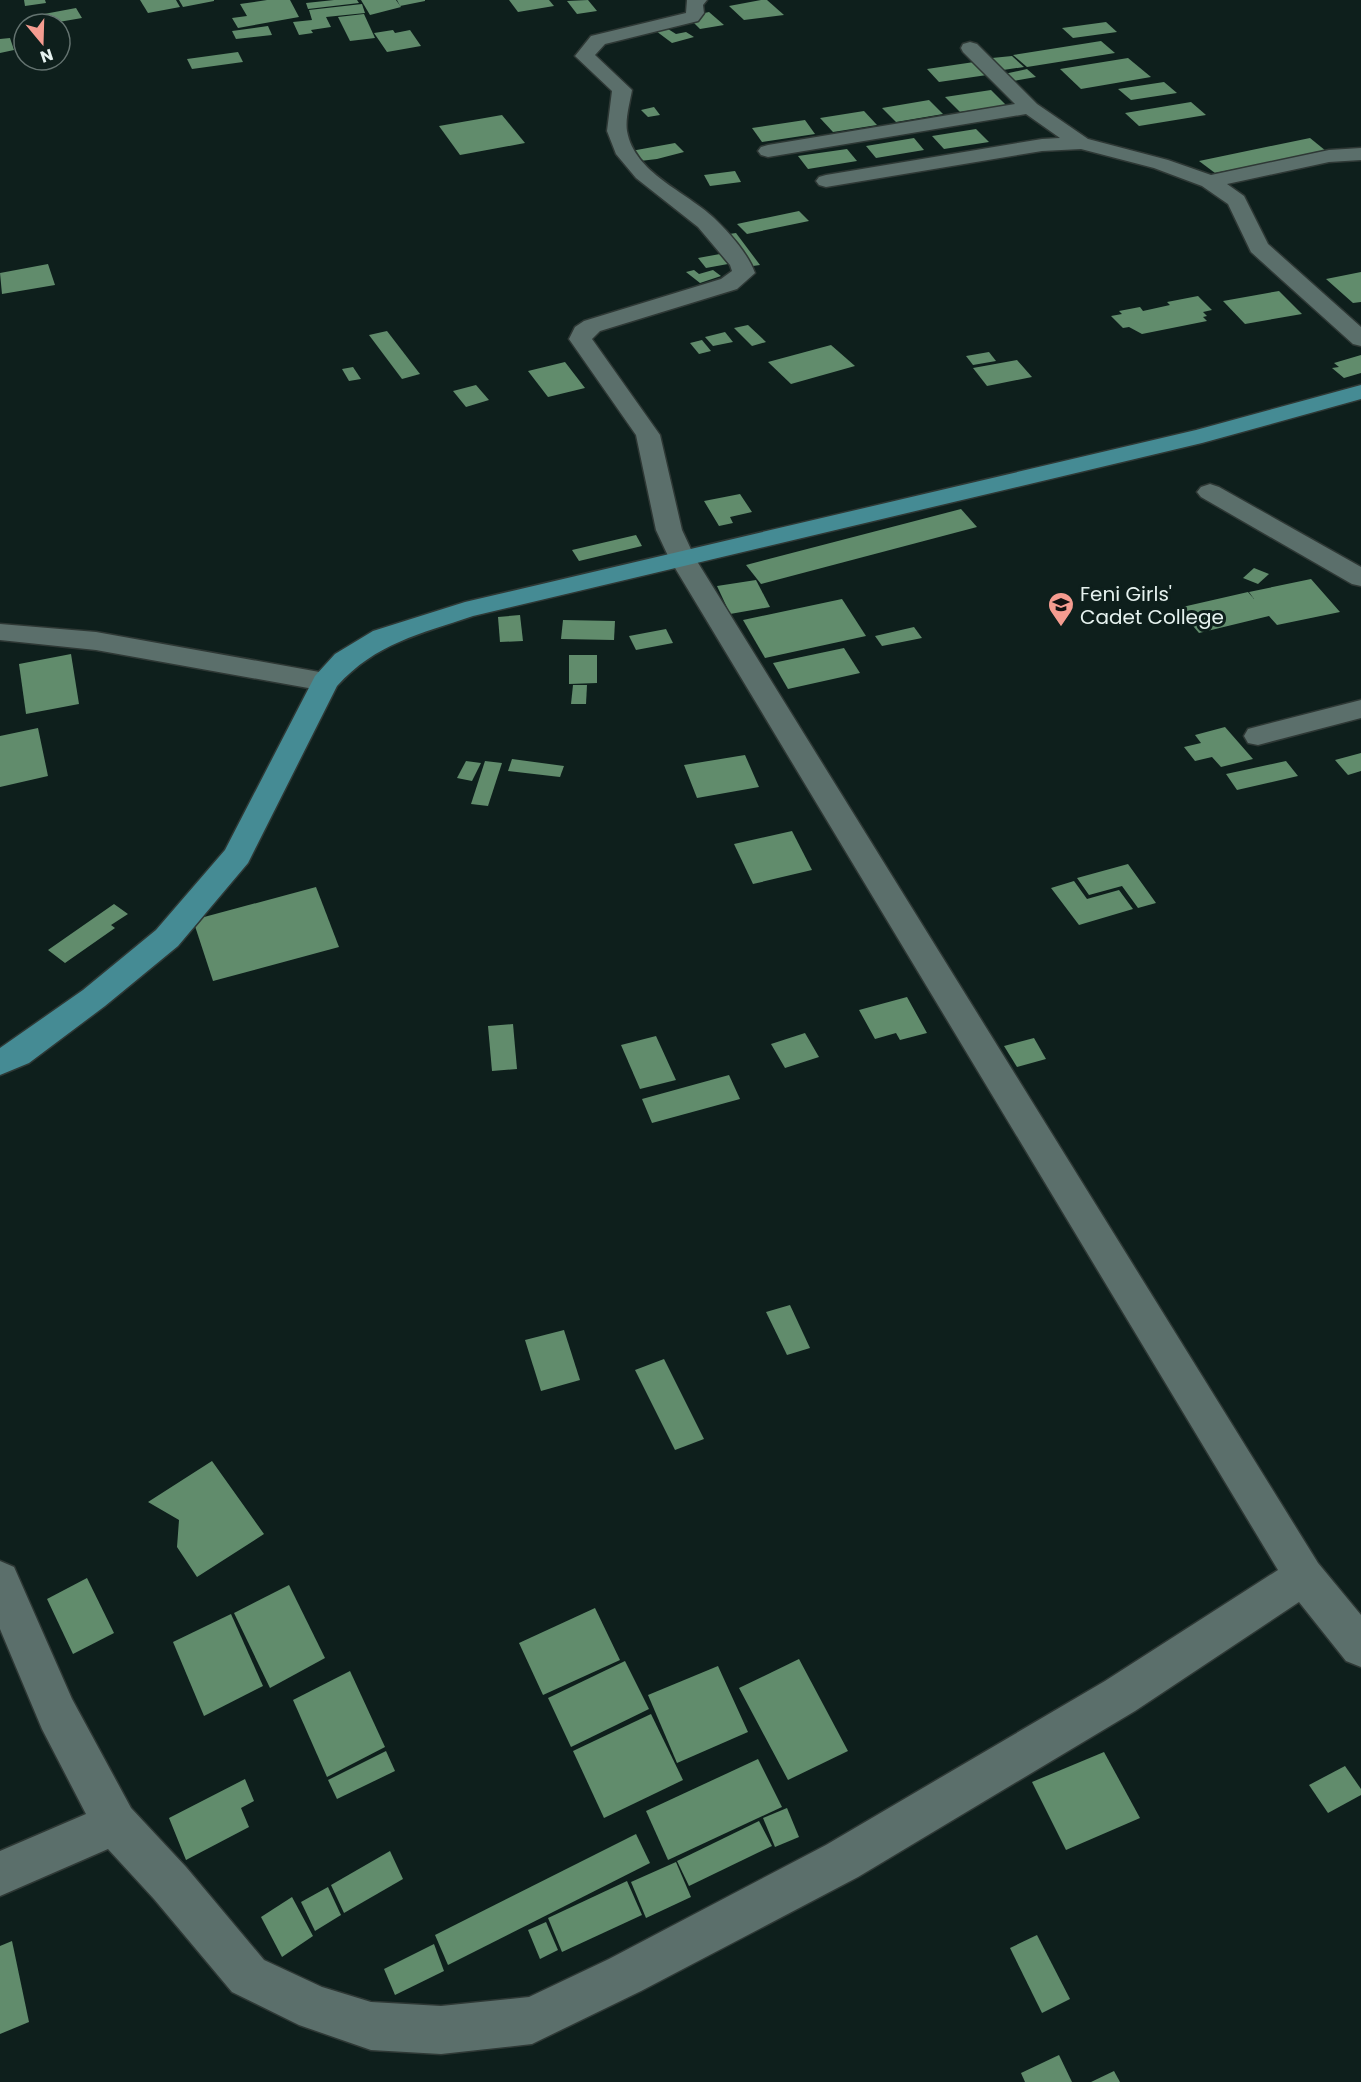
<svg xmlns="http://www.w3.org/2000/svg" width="1361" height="2082" font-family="Poppins,sans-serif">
  <rect width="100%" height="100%" fill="#0e1f1c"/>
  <!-- building -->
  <g fill="#618c6c">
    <polygon points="24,0 45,0 46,3 25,6"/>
    <polygon points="140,0 176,0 180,7 148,13"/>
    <polygon points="179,0 214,0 214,1 183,7"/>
    <polygon points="267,0 290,0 299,17 238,28 232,18 247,16 240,4"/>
    <polygon points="334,0 357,0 359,3 308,9 306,3"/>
    <polygon points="361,0 396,0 401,7 370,15"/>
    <polygon points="397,0 425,0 425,1 400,6"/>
    <polygon points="509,0 549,0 554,6 518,12"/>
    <polygon points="588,0 597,11 577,14 567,1"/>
    <polygon points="761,0 767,0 784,15 744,20 729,6"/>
    <polygon points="362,4 365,13 326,17 331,27 311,30 313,33 299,35 293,22 312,20 309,10"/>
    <polygon points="76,8 82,18 47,24 32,24 28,17"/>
    <polygon points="709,12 724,25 700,29 691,20 696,15"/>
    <polygon points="364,14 375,38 350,41 338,17"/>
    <polygon points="1106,22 1117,32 1073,38 1062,28"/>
    <polygon points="268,26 272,35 236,39 232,31"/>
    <polygon points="668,29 676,34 686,32 694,37 672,43 656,31"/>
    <polygon points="393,30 395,33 410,30 421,46 387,52 374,33"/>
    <polygon points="10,38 14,50 0,53 0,39"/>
    <polygon points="1101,41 1115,53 1027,67 1013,55"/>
    <polygon points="238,52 243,62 192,69 187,59"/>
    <polygon points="1012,56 1024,67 1003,70 992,58"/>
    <polygon points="1128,58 1151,77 1081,89 1060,69"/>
    <polygon points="974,62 987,75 939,82 927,69"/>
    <polygon points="1027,69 1036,77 1013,81 1004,74"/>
    <polygon points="1164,82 1177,93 1131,100 1118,89"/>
    <polygon points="991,90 1006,105 960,112 945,97"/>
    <polygon points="929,100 943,114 896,122 882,108"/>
    <polygon points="1191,102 1206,115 1139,126 1125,113"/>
    <polygon points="654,107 660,115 648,117 641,110"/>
    <polygon points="864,111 877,125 833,132 820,118"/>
    <polygon points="502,115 525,143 460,155 439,126"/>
    <polygon points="805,120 815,134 762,142 752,128"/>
    <polygon points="976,129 989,142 944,149 932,136"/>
    <polygon points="914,138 924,150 876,158 866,146"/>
    <polygon points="1310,138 1326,151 1215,173 1199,161"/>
    <polygon points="675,143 684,152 657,159 640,161 631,151"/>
    <polygon points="847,149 857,161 808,169 798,156"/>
    <polygon points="735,171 741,182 710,186 704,175"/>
    <polygon points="799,211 809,221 747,234 737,224"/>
    <polygon points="736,233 760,265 746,267 722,235"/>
    <polygon points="720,254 728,264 706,268 698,258"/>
    <polygon points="48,264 55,285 2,294 0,273"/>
    <polygon points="694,270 699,274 713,270 721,276 700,283 686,272"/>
    <polygon points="1361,272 1361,302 1353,303 1326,279"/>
    <polygon points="1279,291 1302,314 1245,324 1223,301"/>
    <polygon points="1198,296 1212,310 1203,312 1207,316 1203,317 1207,321 1142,334 1129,327 1123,328 1111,316 1122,314 1119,311 1140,307 1143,311 1170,305 1167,302"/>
    <polygon points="748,325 766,342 752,346 734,328"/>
    <polygon points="387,331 420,374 402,379 369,335"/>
    <polygon points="725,332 733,342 713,346 705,337"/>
    <polygon points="702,340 711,351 699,354 690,343"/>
    <polygon points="831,345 855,366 791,384 768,362"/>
    <polygon points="989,352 996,361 973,365 966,356"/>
    <polygon points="1361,355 1361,373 1344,378 1332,368 1339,367 1334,363"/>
    <polygon points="1017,360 1032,377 987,386 973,368"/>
    <polygon points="565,362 585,388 548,397 528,371"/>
    <polygon points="353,367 361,379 349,381 342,369"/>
    <polygon points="476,385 489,400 466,407 453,391"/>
    <polygon points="740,494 752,512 730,517 733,523 719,526 704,501"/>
    <polygon points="961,509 977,527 761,584 746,565"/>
    <polygon points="636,535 642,546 579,561 572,550"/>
    <polygon points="1254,568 1269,574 1258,584 1243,578"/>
    <polygon points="1311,579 1340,612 1277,625 1269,616 1199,633 1178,608 1248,592 1254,599 1249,592"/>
    <polygon points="756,580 770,607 730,614 717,586"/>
    <polygon points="842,599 866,636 765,658 743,620"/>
    <polygon points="520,615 523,641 500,642 498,617"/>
    <polygon points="563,620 615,621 614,640 561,639"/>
    <polygon points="914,627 922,638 882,646 875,636"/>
    <polygon points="666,629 673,643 636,650 629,636"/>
    <polygon points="844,648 860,673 788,689 773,663"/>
    <polygon points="71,654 79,704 26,714 19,664"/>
    <polygon points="569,655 597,655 597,683 569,684"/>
    <polygon points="573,685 587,685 586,704 571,704"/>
    <polygon points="1225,727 1253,759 1221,767 1212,757 1195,761 1184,747 1201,743 1195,735"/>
    <polygon points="38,728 48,776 0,787 0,736"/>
    <polygon points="1361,753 1361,771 1348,775 1335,760"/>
    <polygon points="745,755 759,787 697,798 684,765"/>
    <polygon points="512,759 564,766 560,777 508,771"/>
    <polygon points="466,761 481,763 472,781 457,778"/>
    <polygon points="485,761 502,763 488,806 471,804"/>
    <polygon points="1286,761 1298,776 1237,790 1226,774"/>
    <polygon points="792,831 812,870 753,884 734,844"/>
    <polygon points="1128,864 1156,903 1138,908 1122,886 1089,895 1077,878"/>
    <polygon points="1074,881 1087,899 1119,890 1133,909 1079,925 1051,888"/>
    <polygon points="316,887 339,947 213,981 193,920"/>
    <polygon points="114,904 128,914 111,925 115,928 65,963 48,950"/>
    <polygon points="907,997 927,1033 900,1040 896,1033 875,1039 859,1010"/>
    <polygon points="513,1024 517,1069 492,1071 488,1026"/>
    <polygon points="805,1033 819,1057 785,1068 771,1044"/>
    <polygon points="656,1036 676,1080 640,1089 621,1045"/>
    <polygon points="1034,1038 1046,1059 1017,1067 1004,1046"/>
    <polygon points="729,1075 740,1099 652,1123 642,1099"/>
    <polygon points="790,1305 810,1348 787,1355 766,1312"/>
    <polygon points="564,1330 580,1380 541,1391 525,1340"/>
    <polygon points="664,1359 704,1439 675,1450 635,1370"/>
    <polygon points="212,1461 264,1534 197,1577 177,1547 179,1520 148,1502"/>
    <polygon points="87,1578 114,1633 73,1654 47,1599"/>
    <polygon points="289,1585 325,1658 270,1688 234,1613"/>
    <polygon points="595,1608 620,1660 543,1695 519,1643"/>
    <polygon points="231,1614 263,1686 204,1716 173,1642"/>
    <polygon points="799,1659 848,1751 788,1780 739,1688"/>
    <polygon points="625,1661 649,1709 571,1747 548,1698"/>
    <polygon points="718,1666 748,1732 677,1763 648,1695"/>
    <polygon points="350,1671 385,1747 327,1777 293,1700"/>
    <polygon points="651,1714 683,1780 604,1818 573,1751"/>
    <polygon points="386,1751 395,1771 337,1799 328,1780"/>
    <polygon points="1104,1752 1140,1818 1066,1850 1032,1782"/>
    <polygon points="758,1759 782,1807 668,1860 646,1811"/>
    <polygon points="1345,1766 1361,1789 1361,1795 1328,1813 1309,1785"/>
    <polygon points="245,1779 254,1801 241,1808 249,1827 186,1860 169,1818"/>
    <polygon points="787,1808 799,1837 775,1847 763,1818"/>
    <polygon points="759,1821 772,1846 689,1886 677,1861"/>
    <polygon points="636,1834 650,1863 448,1965 435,1935"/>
    <polygon points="390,1851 403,1879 344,1913 331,1885"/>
    <polygon points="676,1862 691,1897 646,1918 631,1882"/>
    <polygon points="627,1881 642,1915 562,1952 548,1918"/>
    <polygon points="328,1887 341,1915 315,1931 301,1902"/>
    <polygon points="292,1897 313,1936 282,1957 261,1917"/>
    <polygon points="546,1922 558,1950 540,1959 528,1930"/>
    <polygon points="1037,1935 1070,1999 1042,2013 1010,1948"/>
    <polygon points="12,1941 29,2022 0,2034 0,1946"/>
    <polygon points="434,1944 444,1971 395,1995 384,1969"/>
    <polygon points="1059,2055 1072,2082 1025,2082 1021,2073"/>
    <polygon points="1114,2071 1120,2082 1091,2082"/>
  </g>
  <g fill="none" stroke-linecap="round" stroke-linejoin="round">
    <defs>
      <g id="minor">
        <path d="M687,0H707L703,5L704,13L698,21L605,44L595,55L632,90C630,102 625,119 627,131C634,173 687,192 714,218C729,232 748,254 755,273L737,289L600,331L592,339L660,435L682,530L695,558L1318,1563L1361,1615V1667L1346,1661L1299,1602L1135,1711L858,1877L641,1991L532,2044L441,2054L371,2050L299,2025L232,1992L154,1899L108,1849L0,1896V1851L86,1814L42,1729L0,1629V1561L14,1567L72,1699L131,1808L186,1867L264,1960L322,1987L371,2002L441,2006L529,1997L609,1959L826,1845L1105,1681L1278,1570L669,558L656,530L636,435L569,339L575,327L584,321L721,279L732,271L730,265L698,227L636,178L616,154L607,131L612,91L575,56L591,36L686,13Z"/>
        <polygon points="970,42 977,44 1037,104 1088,139 1168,160 1211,175 1329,150 1361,148 1361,160 1329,162 1227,184 1244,196 1268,244 1361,327 1361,346 1353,344 1251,252 1228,204 1202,186 1154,168 1081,149 1042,151 826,187 819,185 816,181 819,177 826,175 1042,139 1060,138 1026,114 768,157 761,155 758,151 761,147 768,145 1015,104 963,52 961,48 963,44"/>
        <polygon points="1210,484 1219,487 1361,567 1361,586 1352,584 1201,497 1197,492 1201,487"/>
        <polygon points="0,624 96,632 325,673 335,676 339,682 335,688 325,691 96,650 0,640"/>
        <polygon points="1361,700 1361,718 1258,745 1248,743 1244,736 1248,729"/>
      </g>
      <path id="major" d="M1361,385V399L1202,443L473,616C420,634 376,643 337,686L248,863L178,946L105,1006L29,1063L0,1075V1048L83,990L156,930L225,850L315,676L335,654L373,631L465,602L1196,430Z"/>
    </defs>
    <!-- minor casing -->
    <use href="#minor" stroke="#2e3835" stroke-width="3"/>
    <!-- major casing -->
    <use href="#major" stroke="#2e3835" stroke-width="3"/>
    <!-- minor -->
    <use href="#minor" fill="#5b6f6b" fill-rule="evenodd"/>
    <!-- major -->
    <use href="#major" fill="#458b94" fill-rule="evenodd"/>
  </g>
  <!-- icons -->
  <defs>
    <symbol id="university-pin" viewBox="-11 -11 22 30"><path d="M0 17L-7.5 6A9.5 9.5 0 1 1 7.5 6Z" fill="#f59c90" stroke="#0e1f1c"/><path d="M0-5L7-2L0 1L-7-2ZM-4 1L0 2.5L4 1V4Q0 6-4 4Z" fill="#111"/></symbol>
  </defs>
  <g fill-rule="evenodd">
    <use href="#university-pin" x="1046" y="590" width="30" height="40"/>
  </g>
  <g text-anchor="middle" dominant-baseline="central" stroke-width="6" stroke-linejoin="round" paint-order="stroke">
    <!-- poi labels -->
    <g font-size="20" fill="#e6f2ef" stroke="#0e1f1c" text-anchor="start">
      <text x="1080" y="594">Feni Girls'<tspan x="1080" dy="23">Cadet College</tspan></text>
    </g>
  </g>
  <!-- north arrow -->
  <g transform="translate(42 42) rotate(161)"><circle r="28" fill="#0e1f1c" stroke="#647370" stroke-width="1.5"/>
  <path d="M0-4.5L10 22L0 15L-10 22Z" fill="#f59c90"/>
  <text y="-9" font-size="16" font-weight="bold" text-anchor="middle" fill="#e6f2ef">N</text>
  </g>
</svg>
